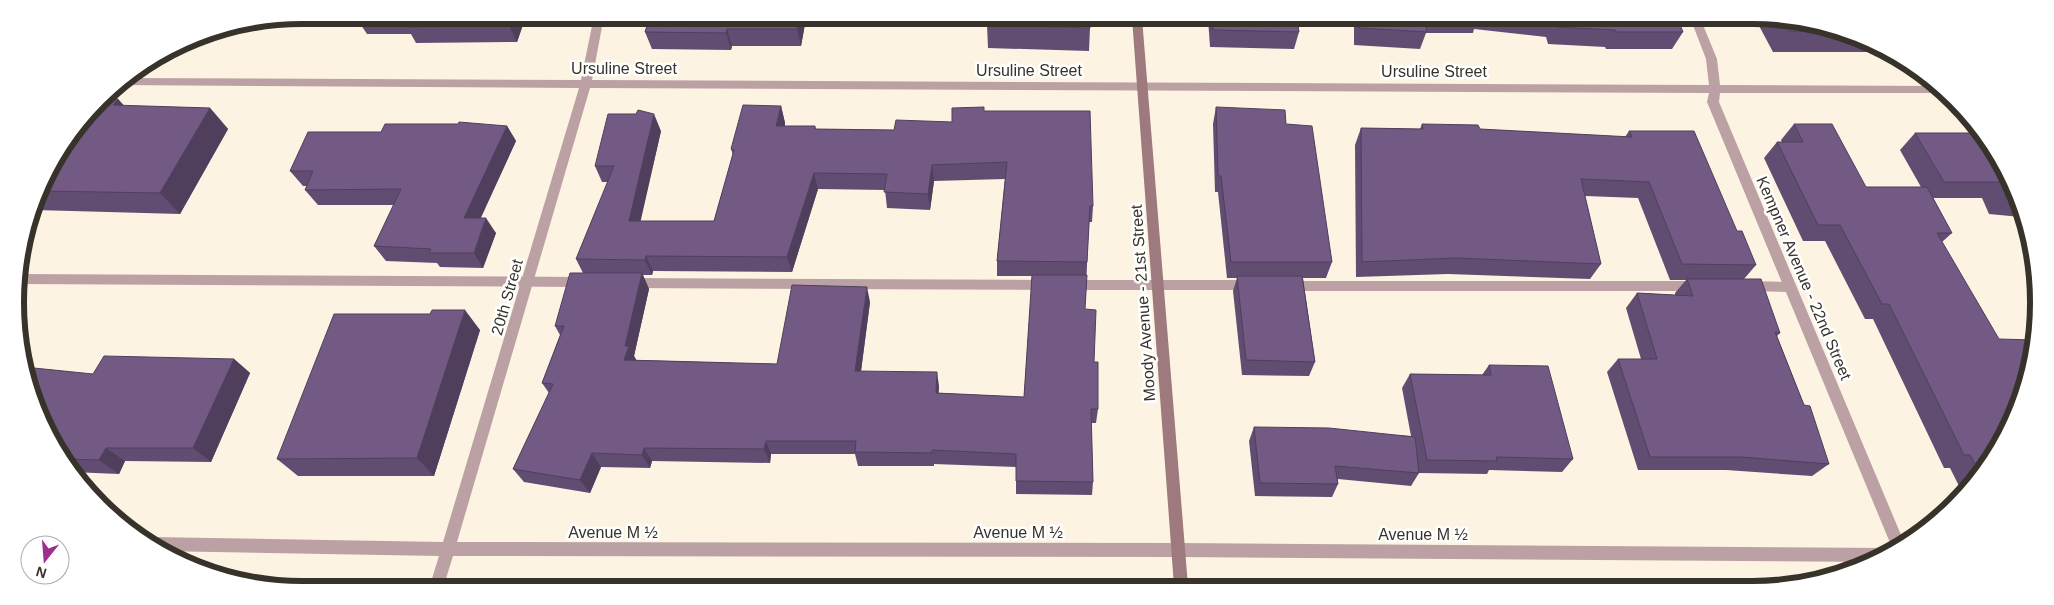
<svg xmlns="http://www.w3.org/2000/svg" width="2054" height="605" font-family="Helvetica,sans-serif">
  <rect width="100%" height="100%" fill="#fdf3e2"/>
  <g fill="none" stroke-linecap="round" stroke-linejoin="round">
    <!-- service -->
    <g fill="#bba1a4" fill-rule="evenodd">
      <polygon points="18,274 582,277 586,278 588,282 586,286 582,287 17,284"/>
      <polygon points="630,278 1047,280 1051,281 1053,285 1051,289 1047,290 630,288 626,287 624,283 626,279"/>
      <polygon points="1070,280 1250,280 1254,281 1256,285 1254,289 1250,290 1070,290 1066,289 1064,285 1066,281"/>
      <polygon points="1287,281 1697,281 1701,282 1703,286 1701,290 1697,291 1287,291 1283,290 1281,286 1283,282"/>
      <polygon points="1747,281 1790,282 1794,283 1796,287 1794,291 1790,292 1747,291 1743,290 1741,286 1743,282"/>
    </g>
    <!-- minor -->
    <polygon fill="#bba1a4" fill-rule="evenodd" points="594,16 604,16 592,80 1709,85 1706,59 1691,20 1701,20 1717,59 1720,85 1934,86 1941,93 1720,93 1719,102 1904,542 1893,550 1707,102 1709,93 590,88 457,542 1178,543 1886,548 1891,551 1874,562 1178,557 453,556 444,585 430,585 439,556 158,551 146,539 151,537 443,542 579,88 116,85 126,78 581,80"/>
    <!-- secondary -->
    <polygon fill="#9e797e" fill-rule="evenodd" points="1132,18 1142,18 1188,586 1174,586"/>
  </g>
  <!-- wall -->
  <g fill="#624d72" fill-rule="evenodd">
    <polygon points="302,15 526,16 517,42 416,43 411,34 367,34 361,25 330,24 326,19 285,19"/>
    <polygon points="650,16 858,17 857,24 805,24 801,46 732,46 731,50 652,49 645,32"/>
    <polygon points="1208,18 1297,19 1299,32 1294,49 1210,47"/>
    <polygon points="1354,19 1678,20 1683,32 1672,49 1606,49 1605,47 1548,44 1546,37 1474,29 1473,33 1426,33 1420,49 1354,45"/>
    <polygon points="1759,20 1807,20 1883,52 1773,52 1757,22"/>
    <polygon points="987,25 1090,28 1089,51 988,48"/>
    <polygon points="118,99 124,106 210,108 228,129 180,214 35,210 45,176"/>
    <path d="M781,106L785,123V126H815L816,129L894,130L952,122L984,111L1093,206L1092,222H1089L1085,309L1094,362L1098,409L1096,423H1091L1093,482L1092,495L1016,494V467L934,464V466H858L855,454H771L770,463L652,461L650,468L601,467L590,493L524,482L513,469L549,393L542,383L560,335L555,326L583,273L576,259L608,182H602L595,166L661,131L640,221H714L733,155L731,149ZM1005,179L997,261V276H1032L1024,397L938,393L939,386L861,371L870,302L777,364L636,360L634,356L649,289L643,275H652L653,271L792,272L818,189L885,190L887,208L930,210L934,181Z"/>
    <polygon points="1216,107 1286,124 1332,262 1326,278 1303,278 1315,362 1309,376 1242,375 1233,291 1237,278 1227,278 1218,192 1215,192 1213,124"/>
    <polygon points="1422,124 1480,129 1625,137 1629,131 1737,231 1756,265 1744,279 1780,333 1777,336 1804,405 1829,464 1812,476 1726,470 1638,470 1607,372 1618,359 1641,359 1626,308 1637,293 1675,295 1675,293 1686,280 1670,280 1638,198 1585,196 1601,264 1590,279 1448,274 1356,277 1355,145 1361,128 1420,129"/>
    <polygon points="1794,124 1866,187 1921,187 1900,150 1915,133 1990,143 2021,217 1989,214 1982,198 1933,198 1952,233 1942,242 2009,430 1963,494 1950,468 1944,468 1873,319 1865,319 1825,241 1803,241 1764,158 1777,142 1782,142 1781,140"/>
    <polygon points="507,126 516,141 480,218 496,233 483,268 440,267 437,263 386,261 374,246 394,205 318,205 305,190 307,186 303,186 290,171 381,132"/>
    <polygon points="430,314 480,330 434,476 298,476 277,459"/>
    <polygon points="234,359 250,373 211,462 125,461 119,474 71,472 25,377 93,374"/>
    <polygon points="1489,365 1573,459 1562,472 1489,470 1487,474 1419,473 1411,486 1338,479 1338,484 1332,497 1255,496 1249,441 1254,427 1411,436 1402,388 1410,374 1482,375"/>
  </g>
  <!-- shaded-wall -->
  <g fill="#503f5c">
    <polygon points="512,16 526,16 517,42 509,26"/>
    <polygon points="800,17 804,17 805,24 801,46 797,29"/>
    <polygon points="727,29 732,46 731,50 726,33"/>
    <polygon points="118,99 137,120 113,105"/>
    <polygon points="781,106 785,123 781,142 776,126"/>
    <polygon points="210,108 228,129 180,214 160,193"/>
    <polygon points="654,114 661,131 637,237 629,221"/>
    <polygon points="507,126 516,141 474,233 464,218"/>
    <polygon points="932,165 934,181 930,210 928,194"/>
    <polygon points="814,173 818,189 792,272 787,257"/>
    <polygon points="486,218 496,233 483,268 474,253"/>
    <polygon points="646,256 653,271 652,275 645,260"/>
    <polygon points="642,273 649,289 634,356 637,361 624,360 625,346"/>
    <polygon points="867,287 870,302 859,386 855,371"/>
    <polygon points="465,310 480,330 434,476 417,458"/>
    <polygon points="234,359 250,373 211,462 193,448"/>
    <polygon points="937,372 939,386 938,407 936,393"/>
    <polygon points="766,441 771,454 770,463 764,449"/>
    <polygon points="106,448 125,461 119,474 99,460"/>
    <polygon points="644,448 652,461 650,468 642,455"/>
    <polygon points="592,453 601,467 590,493 580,480"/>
  </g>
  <!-- building -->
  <g fill="#725a84" stroke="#503f5c">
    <polygon points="358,15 512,16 509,26 407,27 410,18 356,18"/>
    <polygon points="650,16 800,17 797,29 727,29 726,33 645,32"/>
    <polygon points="988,17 1091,18 1090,28 987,25"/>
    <polygon points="1212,18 1297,19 1299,32 1213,30"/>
    <polygon points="1359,19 1424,19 1427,32 1359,28"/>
    <polygon points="1554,20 1678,20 1683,32 1616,32 1615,30 1556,27"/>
    <polygon points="1781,20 1807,20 1834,32 1788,31"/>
    <polygon points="103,99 118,99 113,105 210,108 160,193 40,191 45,176"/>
    <polygon points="743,105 781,106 776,126 815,126 815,129 894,130 896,120 952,122 952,108 984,107 984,111 1090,111 1093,206 1090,206 1087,262 997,261 1007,162 932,165 928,194 884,192 887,174 814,173 787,257 646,256 645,260 576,259 614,166 595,166 608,114 636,114 638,110 654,114 629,221 714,221 734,150 731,149"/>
    <polygon points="1216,107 1285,110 1286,124 1312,126 1332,262 1231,262 1221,176 1218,176"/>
    <polygon points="459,122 507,126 464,218 486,218 474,253 429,253 431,249 374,246 401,189 305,190 313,171 290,171 308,132 381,132 385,124 458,124"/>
    <polygon points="1422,124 1478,125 1480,129 1632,137 1629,131 1694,131 1737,231 1742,231 1756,265 1682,264 1649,182 1581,179 1601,264 1457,258 1362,262 1361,128 1423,129"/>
    <polygon points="1794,124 1832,124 1866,187 1927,187 1952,233 1937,233 1999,339 2034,340 2034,358 2009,430 1979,472 1970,455 1964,455 1889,304 1882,304 1840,225 1818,225 1777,142 1803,142"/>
    <polygon points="1915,133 1981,133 1990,143 2014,198 2007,198 2000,182 1944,182"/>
    <polygon points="570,273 642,273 625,346 629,346 624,360 777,364 792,285 867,287 855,371 937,372 936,393 1024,397 1032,275 1087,275 1085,309 1096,310 1094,362 1098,362 1098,409 1091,409 1093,482 1016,481 1016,454 932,450 932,453 855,452 856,441 766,441 764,449 644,448 642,455 592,453 580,480 513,469 553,384 542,383 564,326 555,326"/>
    <polygon points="1237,276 1302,276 1315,362 1246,360"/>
    <polygon points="1687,279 1761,279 1780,333 1775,332 1804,405 1810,406 1829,464 1740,457 1650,457 1618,359 1657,359 1637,293 1693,296"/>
    <polygon points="432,310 465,310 417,458 277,459 334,314 430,314"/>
    <polygon points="104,356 234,359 193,448 106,448 99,460 65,459 25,377 24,367 93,374"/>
    <polygon points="1489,365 1548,366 1573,459 1496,457 1497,461 1427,460 1410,374 1491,375"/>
    <polygon points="1254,427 1329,428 1415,437 1419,473 1335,466 1338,484 1260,483"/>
  </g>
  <g text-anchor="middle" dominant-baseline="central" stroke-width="5" stroke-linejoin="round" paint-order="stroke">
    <!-- street labels -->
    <g font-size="16" fill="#37332a" stroke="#fff">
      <text x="624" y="68">Ursuline Street</text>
      <text x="1029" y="70">Ursuline Street</text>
      <text x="1434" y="71">Ursuline Street</text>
      <text transform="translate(1804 278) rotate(67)">Kempner Avenue - 22nd Street</text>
      <text transform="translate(507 297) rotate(-74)">20th Street</text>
      <text transform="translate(1143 303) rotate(-94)">Moody Avenue - 21st Street</text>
      <text x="613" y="532">Avenue M ½</text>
      <text x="1018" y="532">Avenue M ½</text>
      <text x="1423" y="534">Avenue M ½</text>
    </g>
  </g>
  <!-- crop -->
  <path d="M0 0H2054V605H0ZM302 24H1752A278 278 0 0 1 2030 302V303A278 278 0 0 1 1752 581H302A278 278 0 0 1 24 303V302A278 278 0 0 1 302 24Z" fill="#fff" fill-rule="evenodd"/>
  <path fill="none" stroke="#37332a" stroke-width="6" d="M302 24H1752A278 278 0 0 1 2030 302V303A278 278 0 0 1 1752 581H302A278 278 0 0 1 24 303V302A278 278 0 0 1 302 24Z"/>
  <!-- north arrow -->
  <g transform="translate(45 560) rotate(197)"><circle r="24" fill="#ffffff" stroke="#afadaa"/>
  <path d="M0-4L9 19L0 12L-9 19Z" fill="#9c2f90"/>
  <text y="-8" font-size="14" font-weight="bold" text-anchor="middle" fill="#37332a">N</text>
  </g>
</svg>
